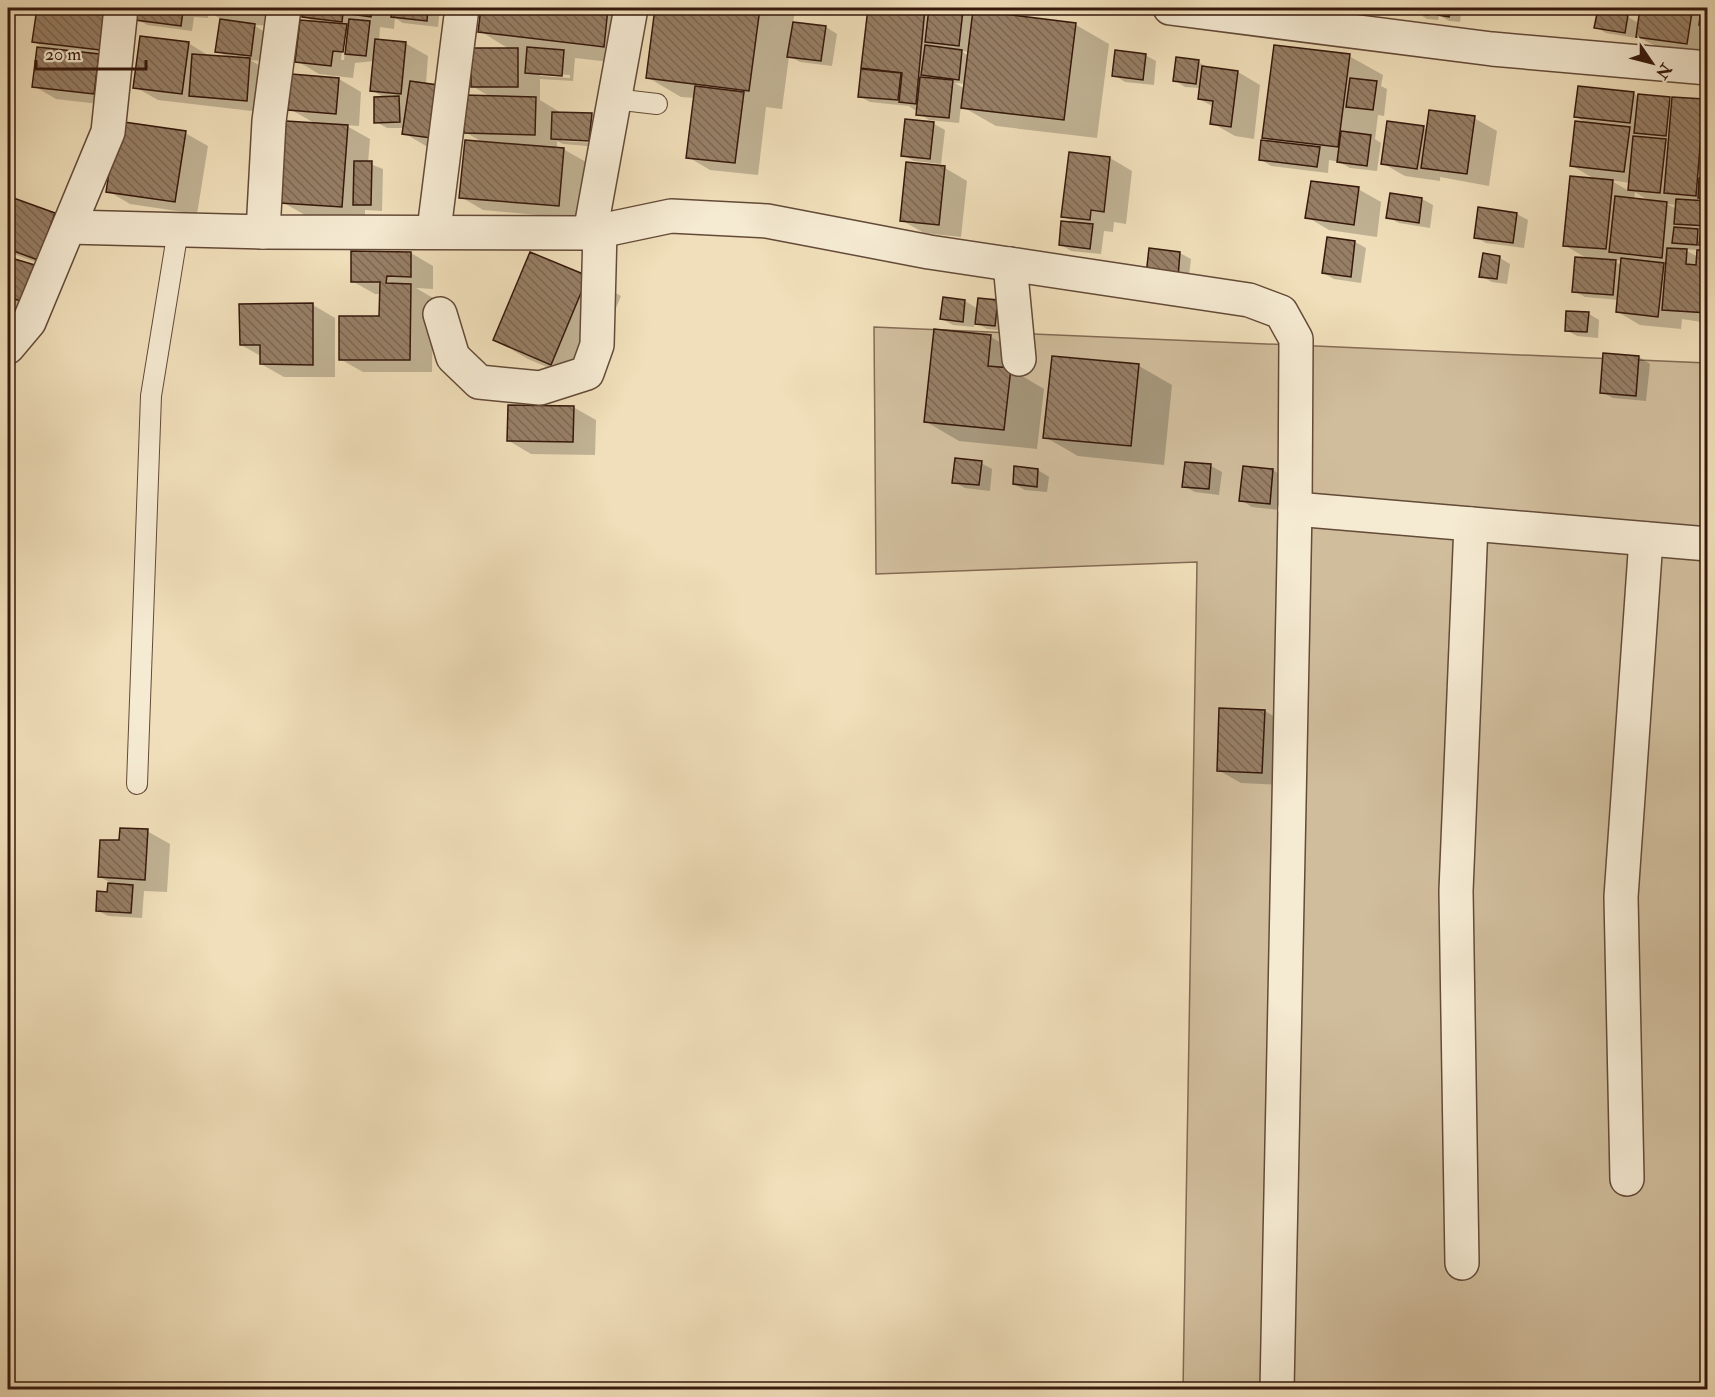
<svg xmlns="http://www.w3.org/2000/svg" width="1715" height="1397" font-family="'IM FELL Double Pica',serif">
  <defs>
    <pattern id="building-back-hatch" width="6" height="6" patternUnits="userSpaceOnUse" patternTransform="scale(1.5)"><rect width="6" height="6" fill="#977f66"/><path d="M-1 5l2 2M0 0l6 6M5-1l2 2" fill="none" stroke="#7c6752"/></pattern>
  </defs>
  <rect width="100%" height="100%" fill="#f0dfba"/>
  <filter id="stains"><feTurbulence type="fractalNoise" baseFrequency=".00333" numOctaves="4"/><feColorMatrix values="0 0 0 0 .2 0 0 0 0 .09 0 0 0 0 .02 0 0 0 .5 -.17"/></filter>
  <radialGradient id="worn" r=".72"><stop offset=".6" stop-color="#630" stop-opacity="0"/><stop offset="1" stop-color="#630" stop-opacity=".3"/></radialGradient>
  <!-- grass -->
  <polygon fill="#d0bd9c" stroke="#836a54" stroke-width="1.5" points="874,327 1707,363 1707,1389 1183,1389 1197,562 876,574"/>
  <!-- shadow -->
  <g fill="#0003" fill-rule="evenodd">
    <polygon points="8,8 16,12 14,40 8,40"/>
    <polygon points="38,8 123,8 116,106 56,99 34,86 48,50 34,42"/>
    <polygon points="138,8 290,8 289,26 253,25 265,32 262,61 250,60 272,73 269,113 158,100 135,87 188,43 211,57 229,58 217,51 221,19 209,12 208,18 194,17 192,31 147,25 137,19"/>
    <path d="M305,8H440L438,27L403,23L395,18L394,29L380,27L379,41L405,43L428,56L426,84L453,150L426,146L404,133L405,128H387L376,122L385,98L372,90L374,61L355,63L353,78L319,74L297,61L315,23L304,16ZM344,34H347L344,60H341Z"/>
    <path d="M483,8H625L643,18L637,65L575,58L573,81L540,79V100L558,111V114H592L603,121L600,147L563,144L557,141V149H563L586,162L581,219L483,210L461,197L484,143L465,132L491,97L472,86L511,50L480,31ZM540,73L570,75V78L540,76ZM562,138L596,140V143L562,141Z"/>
    <polygon points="656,8 790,8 795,10 793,23 826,27 837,34 832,66 800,62 789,56 782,109 766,107 758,175 710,170 688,157 695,98 681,97 647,77"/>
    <path d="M869,8H924L931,11L963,12L974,18L975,12L1076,25L1109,44L1097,138L996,126L961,106L959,123L929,120L909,106L870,102L859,96L870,72L863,68ZM961,51L970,52L969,56ZM955,83L966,84L965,89Z"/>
    <polygon points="1416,8 1462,8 1460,22 1449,21 1439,15 1438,20 1427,19 1416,12"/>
    <polygon points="1635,8 1708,8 1708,56 1661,49 1637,36 1636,38 1606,33 1596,27 1599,11 1628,17 1640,24 1641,11"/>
    <polygon points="1145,55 1156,61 1154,85 1125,82 1114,75"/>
    <polygon points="1349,56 1383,75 1381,86 1387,89 1384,116 1378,115 1375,139 1381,143 1377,171 1350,168 1339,162 1329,160 1328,173 1271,166 1260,159 1273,143 1263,137"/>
    <polygon points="1198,62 1209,68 1238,72 1260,85 1254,139 1235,136 1212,123 1214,107 1199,99 1200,88 1185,87 1174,80"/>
    <polygon points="293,76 339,79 361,92 359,126 345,125 370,139 368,163 383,169 382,211 365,210 365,219 305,215 282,202 316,124 290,109"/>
    <path d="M1633,93L1639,97L1708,103V231L1698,230L1708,236V323L1682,319L1681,329L1640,325L1618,312L1619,300L1585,297L1574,291L1590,260L1564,245L1596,180L1571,165L1588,124L1576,117ZM1610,180L1630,183L1629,191ZM1635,192L1651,202L1634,200ZM1667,204L1677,205V209ZM1683,249L1698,250V257ZM1613,260L1623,261L1622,266Z"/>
    <polygon points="1474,118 1497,131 1489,186 1440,177 1440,181 1405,176 1382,163 1423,128 1428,130"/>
    <polygon points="934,124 945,130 941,164 914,161 903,155"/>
    <polygon points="185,133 208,146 197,214 130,204 108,191"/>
    <polygon points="1110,158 1132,171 1126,224 1114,222 1113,232 1104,231 1101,254 1071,251 1060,244 1077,224 1063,216"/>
    <polygon points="945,168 967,181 961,237 924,233 901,220"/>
    <polygon points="1358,189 1381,202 1377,237 1329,230 1307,217"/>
    <polygon points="1391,195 1422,199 1433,205 1430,228 1399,223 1388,217"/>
    <polygon points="8,197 54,214 77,227 60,271 8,252"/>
    <polygon points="1517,214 1528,220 1524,248 1486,243 1475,237"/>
    <polygon points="1328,239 1355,242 1366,248 1361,283 1334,279 1323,273"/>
    <polygon points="1151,250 1180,253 1191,259 1188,284"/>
    <polygon points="411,253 433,266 433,289 416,288 433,298 432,372 363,372 340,359 381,318 381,294 375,294 352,281"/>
    <polygon points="8,258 35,267 8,351"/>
    <polygon points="1500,258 1510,264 1507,284 1492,282 1481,276"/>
    <polygon points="587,277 621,296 585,383 528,359 495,340"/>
    <polygon points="965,301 978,309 997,301 1005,331 987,329 974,322 974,327 953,325 942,319"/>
    <polygon points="313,305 335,318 335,377 284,377 261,364 261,356 241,345"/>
    <polygon points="1589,314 1599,320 1598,338 1577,336 1566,330"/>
    <polygon points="991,337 1024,356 1022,376 1044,389 1037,449 959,441 925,421"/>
    <polygon points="1053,357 1139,366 1172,385 1164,465 1078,456 1045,437"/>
    <polygon points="1639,357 1650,364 1646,401 1613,398 1602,392"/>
    <polygon points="573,407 596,420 595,455 531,454 509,441"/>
    <polygon points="981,463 992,469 990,491 965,488 954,482"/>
    <polygon points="1187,463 1211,466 1222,472 1219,495 1195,492 1184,486"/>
    <polygon points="1038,470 1049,477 1047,492 1025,490 1014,484"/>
    <polygon points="1273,470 1284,477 1280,510 1252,507 1241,500"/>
    <polygon points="1265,711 1287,724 1284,785 1241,783 1218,770"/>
    <polygon points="147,831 170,844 167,892 144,891 142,918 108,916 97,910 115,885 100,877 121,842"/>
  </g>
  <!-- building -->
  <g fill="url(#building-back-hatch)" stroke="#36180c" stroke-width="1.5">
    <polygon points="37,8 104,11 100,50 32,42"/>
    <polygon points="137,8 183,11 181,26 135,20"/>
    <polygon points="205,8 267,8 267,14 205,12"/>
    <polygon points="303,8 372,8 371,17 343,13 342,22 302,17"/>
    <polygon points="392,8 428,8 427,21 391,17"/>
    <polygon points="481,8 608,8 604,47 478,32"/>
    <polygon points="655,8 760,8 749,91 646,78"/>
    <polygon points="868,8 925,8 916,104 899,102 902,73 861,68"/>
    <polygon points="929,8 963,10 959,46 925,42"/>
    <polygon points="1415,8 1428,8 1428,15 1414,13"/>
    <polygon points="1438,8 1451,8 1449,17 1437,15"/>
    <polygon points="1640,8 1692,12 1687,44 1636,37"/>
    <polygon points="1701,8 1708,8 1708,26 1699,25"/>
    <polygon points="1598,9 1628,15 1625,33 1594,28"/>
    <polygon points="973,10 1076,23 1064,120 961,108"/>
    <polygon points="220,19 255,24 251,56 215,52"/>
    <polygon points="349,19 370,21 366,56 345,54"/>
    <polygon points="300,20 347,24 343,52 333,51 331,66 295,62"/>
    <polygon points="793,22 826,26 821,61 787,57"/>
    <polygon points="140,36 189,42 182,94 133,88"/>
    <polygon points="375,39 406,42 401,94 370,91"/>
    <polygon points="925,45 962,50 959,80 921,75"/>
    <polygon points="1274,45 1350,54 1338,147 1262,138"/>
    <polygon points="37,47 99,54 94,94 32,87"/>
    <polygon points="527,47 564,50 562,76 525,73"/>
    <rect x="471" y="48" width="47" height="39"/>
    <polygon points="1115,50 1146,54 1143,80 1112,76"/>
    <polygon points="192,54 250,58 247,101 189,96"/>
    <polygon points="1176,57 1199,60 1196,84 1173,81"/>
    <polygon points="1202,66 1238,71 1231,127 1210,124 1213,101 1198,99"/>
    <polygon points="861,69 901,73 898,100 858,97"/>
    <polygon points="291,74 339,78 336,114 288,110"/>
    <polygon points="920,77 953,80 949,118 916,115"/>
    <polygon points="1350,78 1377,81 1373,110 1346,107"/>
    <polygon points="410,81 438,85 431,138 402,134"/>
    <polygon points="695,86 744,92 735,163 686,158"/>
    <polygon points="1578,86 1634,92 1630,123 1574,117"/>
    <polygon points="1638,94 1670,97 1666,136 1634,133"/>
    <polygon points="464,95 536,97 535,135 464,133"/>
    <polygon points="399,96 400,122 374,123 374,97"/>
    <polygon points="1672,97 1704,99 1696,196 1664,193"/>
    <polygon points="1706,99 1708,99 1708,174 1701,174"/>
    <polygon points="1429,110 1475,116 1467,174 1421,168"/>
    <polygon points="552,112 592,113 589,141 551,139"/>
    <polygon points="905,119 934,122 930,159 901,156"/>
    <polygon points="117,121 186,131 175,202 106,192"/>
    <polygon points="286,121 348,125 342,207 280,203"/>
    <polygon points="1387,121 1424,126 1417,169 1381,164"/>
    <polygon points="1575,121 1630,127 1624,172 1570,166"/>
    <polygon points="1341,131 1371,135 1367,166 1337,162"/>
    <polygon points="1633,136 1666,139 1660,193 1628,190"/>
    <polygon points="465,140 564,148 559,206 459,198"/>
    <polygon points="1261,140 1320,147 1317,167 1259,160"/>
    <polygon points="1069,152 1110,157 1104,212 1091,210 1090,220 1061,217"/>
    <polygon points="354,161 372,161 371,205 353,205"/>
    <polygon points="906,162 945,166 939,225 900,221"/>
    <polygon points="1570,176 1613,180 1606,249 1563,246"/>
    <polygon points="1699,178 1708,178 1708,198 1698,198"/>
    <polygon points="1311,181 1359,187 1354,225 1305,218"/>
    <polygon points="1390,193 1422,198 1419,223 1386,218"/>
    <polygon points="8,196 55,213 38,260 8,249"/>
    <polygon points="1615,196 1667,202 1662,258 1609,252"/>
    <polygon points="1676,199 1708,201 1708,226 1674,224"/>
    <polygon points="1478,207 1517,213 1513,243 1474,238"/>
    <polygon points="1061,221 1093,224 1090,249 1059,245"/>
    <polygon points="1674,227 1698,229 1697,245 1672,243"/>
    <polygon points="1700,236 1708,237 1708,246 1699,245"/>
    <polygon points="1327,237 1355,241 1351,277 1322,273"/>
    <polygon points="1149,248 1180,252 1178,278 1146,275"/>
    <polygon points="1667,248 1687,249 1686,264 1696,265 1697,250 1708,250 1708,313 1662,310"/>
    <polygon points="351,251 411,252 411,277 387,276 386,283 411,284 410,360 339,360 339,316 379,316 380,282 351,282"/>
    <polygon points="530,252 588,276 551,365 493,340"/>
    <polygon points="1483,253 1500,256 1497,279 1479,277"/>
    <polygon points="8,257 35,265 24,302 8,297"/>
    <polygon points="1575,257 1616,260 1613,295 1572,292"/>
    <polygon points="1621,258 1664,263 1658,317 1616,312"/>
    <polygon points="943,297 965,300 963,322 940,319"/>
    <polygon points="978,298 998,300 995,326 975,324"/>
    <polygon points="313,303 313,365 260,364 260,345 240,345 239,304"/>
    <polygon points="1566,311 1589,312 1587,332 1565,331"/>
    <polygon points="934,329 991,335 988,366 1011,368 1004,430 924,422"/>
    <polygon points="1603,353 1639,356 1636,396 1600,393"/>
    <polygon points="1052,356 1139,364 1131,446 1043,438"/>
    <polygon points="508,405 574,406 573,442 507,441"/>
    <polygon points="955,458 982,461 979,485 952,483"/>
    <polygon points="1185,462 1211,464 1209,489 1182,487"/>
    <polygon points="1014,466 1038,469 1037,487 1013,484"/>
    <polygon points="1243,466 1273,469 1270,504 1239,501"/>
    <polygon points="1219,708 1265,710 1262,773 1217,771"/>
    <polygon points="120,828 148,829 145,880 98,877 100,840 119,840"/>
    <polygon points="108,883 133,885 131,913 96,911 97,891 107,892"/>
  </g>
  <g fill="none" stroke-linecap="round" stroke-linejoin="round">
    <defs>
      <g id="lane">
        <polyline points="614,99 657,104"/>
        <polyline points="137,784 151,396 178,230"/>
      </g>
      <g id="street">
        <polyline points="1170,8 1492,49 1708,68"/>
        <polyline points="69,227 263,232 590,233 631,8"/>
        <polyline points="434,230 462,8"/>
        <polyline points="263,232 269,121 284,8"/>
        <polyline points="590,233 671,216 767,221 929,252 1249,300 1281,312 1296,339 1295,509 1277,1390"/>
        <polyline points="1010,264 1019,359"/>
        <polyline points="440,314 453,357 479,382 540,388 587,373 597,345 600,231"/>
        <polyline points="8,347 29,322 108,132 121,8"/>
        <polyline points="1295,509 1708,544"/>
        <polyline points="1627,1179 1621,897 1646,539"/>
        <polyline points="1462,1263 1456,891 1471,524"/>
      </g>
    </defs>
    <!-- lane casing -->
    <use href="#lane" stroke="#644a38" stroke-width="22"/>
    <!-- street casing -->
    <use href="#street" stroke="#644a38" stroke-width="36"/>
    <!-- lane -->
    <use href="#lane" stroke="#f5ead2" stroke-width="20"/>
    <!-- street -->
    <use href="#street" stroke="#f5ead2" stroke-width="33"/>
  </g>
  <!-- margin -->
  <rect width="1715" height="1397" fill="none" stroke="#f0dfba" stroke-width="30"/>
  <rect x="9" y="9" width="1697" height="1379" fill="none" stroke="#36180c" stroke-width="3"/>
  <rect x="15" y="15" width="1685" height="1367" fill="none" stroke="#36180c" stroke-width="1.5"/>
  <!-- north arrow -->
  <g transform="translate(1652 63) rotate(125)" stroke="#f5ead2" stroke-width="4.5" paint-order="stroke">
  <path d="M0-4.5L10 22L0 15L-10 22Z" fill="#36180c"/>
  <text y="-9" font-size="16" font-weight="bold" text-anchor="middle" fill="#36180c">N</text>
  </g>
  <!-- scale -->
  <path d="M36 60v9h110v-9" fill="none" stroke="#36180c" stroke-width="3"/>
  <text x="45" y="60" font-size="18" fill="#36180c" stroke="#f5ead2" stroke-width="4.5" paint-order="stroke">20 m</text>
  <rect width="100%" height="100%" filter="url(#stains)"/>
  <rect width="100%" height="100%" fill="url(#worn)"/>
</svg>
